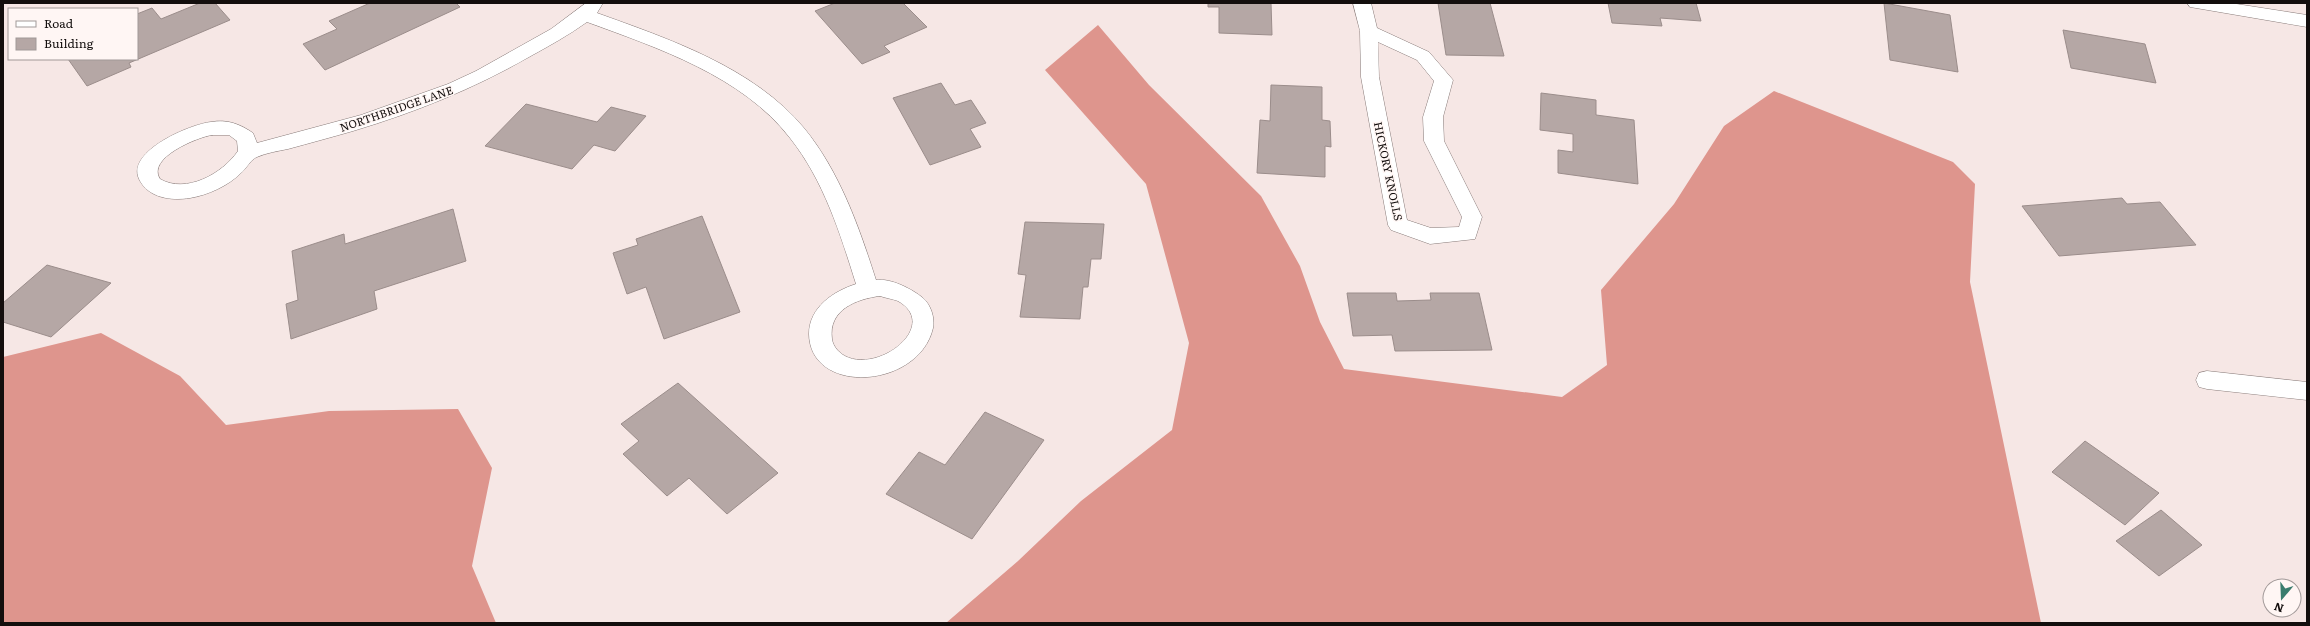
<svg xmlns="http://www.w3.org/2000/svg" width="2310" height="626" font-family="Literata,serif">
  <rect width="100%" height="100%" fill="#f6e7e5"/>
  <!-- forest -->
  <g fill="#de958d">
    <polygon points="1098,25 1149,85 1261,196 1300,266 1320,322 1344,369 1562,397 1607,365 1601,290 1674,204 1724,126 1774,91 1953,162 1975,184 1970,282 2041,623 946,623 1018,561 1081,501 1172,430 1189,343 1146,184 1045,70"/>
    <polygon points="101,333 180,376 226,425 329,411 458,409 492,468 472,566 496,623 3,623 3,357"/>
  </g>
  <!-- building -->
  <g fill="#b5a7a5" stroke="#9b8d8b">
    <polygon points="200,3 215,3 230,20 129,63 131,67 87,86 68,59 137,59 137,14 152,8 161,19"/>
    <polygon points="370,3 456,3 460,7 325,70 303,44 337,29 329,21"/>
    <polygon points="835,3 903,3 927,27 884,46 890,52 862,64 815,11"/>
    <polygon points="1208,3 1271,3 1272,35 1219,33 1219,7 1208,7"/>
    <polygon points="1438,3 1490,3 1504,56 1446,55"/>
    <polygon points="1608,3 1696,3 1701,21 1660,18 1662,26 1612,23"/>
    <polygon points="1884,3 1950,15 1958,72 1890,60"/>
    <polygon points="2063,30 2145,44 2156,83 2071,68"/>
    <polygon points="941,83 955,105 971,100 986,123 970,129 981,147 930,165 893,98"/>
    <polygon points="1271,85 1322,87 1322,120 1330,121 1331,147 1325,146 1325,177 1257,173 1260,120 1270,121"/>
    <polygon points="1541,93 1596,100 1596,115 1634,120 1638,184 1558,173 1558,150 1573,152 1573,134 1540,130"/>
    <polygon points="526,104 597,122 611,107 646,116 615,151 594,145 572,169 485,146"/>
    <polygon points="2122,198 2127,204 2160,202 2196,245 2059,256 2022,206"/>
    <polygon points="453,209 466,261 374,291 377,309 291,339 286,304 298,300 292,251 344,234 345,244"/>
    <polygon points="702,216 740,312 664,339 646,287 627,294 613,253 638,245 636,239"/>
    <polygon points="1025,222 1104,224 1101,259 1091,259 1088,287 1083,287 1080,319 1020,317 1026,275 1018,274"/>
    <polygon points="47,265 111,283 51,337 3,322 3,303"/>
    <polygon points="1347,293 1396,293 1397,301 1431,300 1430,293 1479,293 1492,350 1395,351 1392,335 1353,336"/>
    <polygon points="678,383 778,473 727,514 689,478 667,496 623,454 639,441 621,424"/>
    <polygon points="985,412 1044,440 972,539 886,494 919,452 945,465"/>
    <polygon points="2085,441 2159,493 2125,525 2052,472"/>
    <polygon points="2161,510 2202,545 2159,576 2116,541"/>
  </g>
  <g fill="none" stroke-linecap="round" stroke-linejoin="round">
    <defs>
      <g id="street">
        <path d="M586,3H603L597,13C669,39 753,67 804,128C840,172 859,227 876,280C891,278 912,289 923,298C931,305 935,318 933,328C919,389 810,396 809,334C809,307 834,291 856,284C840,233 824,181 790,138C742,76 658,48 587,22C569,35 549,46 529,57C473,89 416,112 353,131C332,137 310,143 288,149C278,151 266,153 257,157C251,159 246,169 241,173C228,186 208,195 190,198C171,201 148,198 139,179C126,151 191,124 211,122C227,119 240,124 253,133L257,143L361,115L448,84L476,71L551,29ZM212,135H229L237,141L238,151C222,174 186,194 160,179C146,158 198,137 212,135ZM880,296C885,298 893,299 898,301C940,325 881,372 847,357C840,354 833,347 832,339C828,310 856,299 880,296Z"/>
        <path d="M1353,3H1371L1377,28L1429,52L1453,80L1443,117L1444,141L1482,217L1475,239L1430,244L1391,230L1388,225L1361,77L1360,31ZM1378,42L1417,60L1434,81L1423,117L1424,141L1462,217L1459,227L1431,228L1407,220L1379,77Z"/>
        <polygon points="2187,3 2230,3 2307,15 2307,27 2196,8 2190,7"/>
        <polygon points="2207,371 2307,382 2307,400 2207,389 2199,387 2196,380 2199,373"/>
      </g>
    </defs>
    <!-- street casing -->
    <use href="#street" stroke="#887b79" stroke-width="1"/>
    <!-- street -->
    <use href="#street" fill="#fff" fill-rule="evenodd"/>
  </g>
  <g text-anchor="middle" dominant-baseline="central" stroke-width="3" stroke-linejoin="round" paint-order="stroke">
    <!-- street labels -->
    <g font-size="11" fill="#130e0d" stroke="#fff6f4">
      <text transform="translate(396 108) rotate(-19)">NORTHBRIDGE LANE</text>
      <text transform="translate(1389 171) rotate(78)">HICKORY KNOLLS</text>
    </g>
  </g>
  <!-- border -->
  <rect width="2310" height="626" fill="none" stroke="#130e0d" stroke-width="8"/>
  <!-- legend -->
  <rect x="8" y="8" width="130" height="52" fill="#fff6f4" stroke="#a19998"/>
  <rect x="16" y="21" width="20" height="6" fill="#ffffff" stroke="#a19998"/>
  <text x="44" y="28" font-size="12" fill="#130e0d">Road</text>
  <rect x="16" y="38" width="20" height="12" fill="#b5a7a5" stroke="#a19998"/>
  <text x="44" y="48" font-size="12" fill="#130e0d">Building</text>
  <!-- north arrow -->
  <g transform="translate(2282 598) rotate(199)"><circle r="19" fill="#fff6f4" stroke="#a19998"/>
  <path d="M0-3L7 15L0 10L-7 15Z" fill="#3a7c6d"/>
  <text y="-6" font-size="11" font-weight="bold" text-anchor="middle" fill="#130e0d">N</text>
  </g>
</svg>
